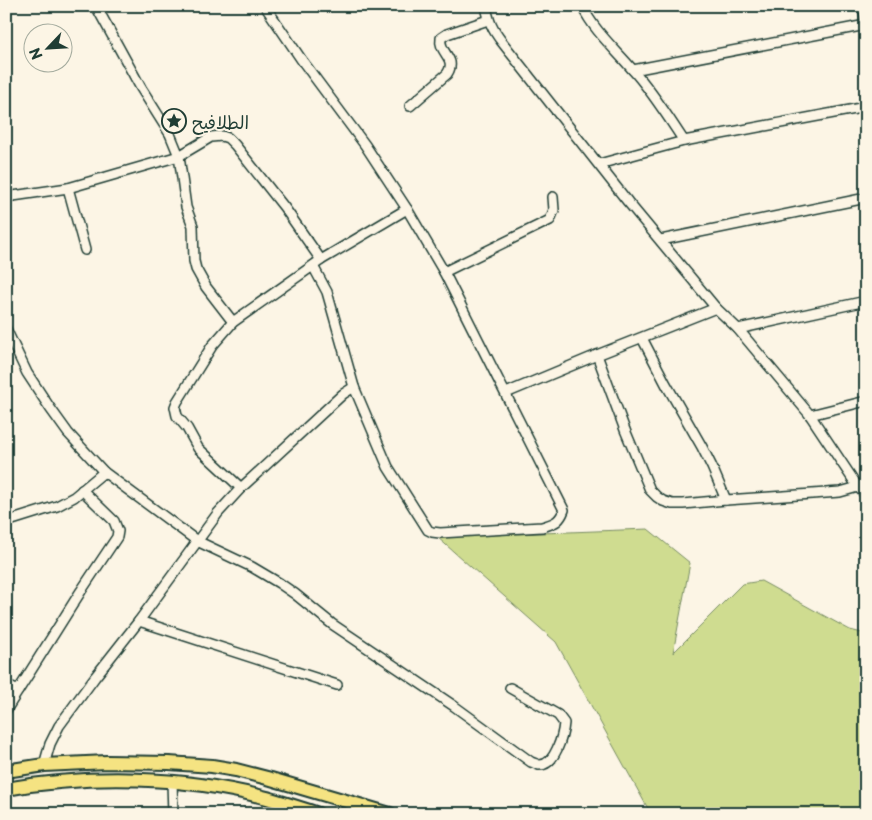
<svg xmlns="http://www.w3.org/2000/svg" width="872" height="820" font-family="'Playpen Sans','Playpen Sans Arabic',sans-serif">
  <rect width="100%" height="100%" fill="#fcf5e5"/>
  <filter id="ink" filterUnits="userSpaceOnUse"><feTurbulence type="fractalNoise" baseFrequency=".02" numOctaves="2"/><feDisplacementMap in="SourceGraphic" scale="10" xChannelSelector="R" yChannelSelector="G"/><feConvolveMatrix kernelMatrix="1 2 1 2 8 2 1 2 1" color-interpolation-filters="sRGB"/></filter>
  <g filter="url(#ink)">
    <!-- green -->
    <polygon fill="#cfdc90" stroke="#778c62" points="648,529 690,563 673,653 742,584 761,581 850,630 866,634 866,801 852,814 651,814 556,642 437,537"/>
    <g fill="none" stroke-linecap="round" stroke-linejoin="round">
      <defs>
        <g id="minor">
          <polyline points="96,6 141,88 170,134 179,156 186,207 193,226 194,261 196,269 206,287 233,322"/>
          <path d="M265,6L301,59L365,145L407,209L444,272L564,510C559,523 554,523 542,527L440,533L432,532L428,530L388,467L354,387L327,292L313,266"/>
          <path d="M486,6C489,22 492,29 502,42L628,202L716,308L738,329L810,415L858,487L866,495"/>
          <path d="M582,6C594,31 615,49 632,69C652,91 668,117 684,141"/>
          <polyline points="863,6 866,21"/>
          <polyline points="633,70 866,25"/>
          <path d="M410,106L447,74C458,58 438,53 441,38L447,34L488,20"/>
          <polyline points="599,164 684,141 866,107"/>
          <polyline points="68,188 85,250"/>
          <polyline points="6,197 68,188 179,156 211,137 222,136 228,138 235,145 284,207 321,260"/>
          <polyline points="661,240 866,198"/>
          <polyline points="444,272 550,220 554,210 553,197"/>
          <path d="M6,329L27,373L50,408L68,433L104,472L197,541L252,567L279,583L295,594L332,624L454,706L531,762C534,763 536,764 539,765C555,766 563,735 564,723L558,715L510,688"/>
          <polyline points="738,329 866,301"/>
          <polyline points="642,338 666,384 702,447 712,467 726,500"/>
          <polyline points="597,355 625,430 650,490 657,497 663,501 672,504 683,504 726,500 840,492 858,487"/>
          <polyline points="506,393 597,355 716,308"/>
          <polyline points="810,415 866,401"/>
          <polyline points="241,488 198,448 187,428 177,416 175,407 177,402 212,346 233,322 321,260 407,209"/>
          <polyline points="6,522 57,506 74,497 104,472"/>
          <polyline points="139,621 337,685"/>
          <polyline points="6,685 18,691"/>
          <polyline points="6,710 81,591 117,537 118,531 114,521 82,490"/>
          <polyline points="44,765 50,744 59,726 95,677 139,621 218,513 241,488 343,394 354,387"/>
          <polyline points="172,782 173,814"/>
        </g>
        <g id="highway">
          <polyline points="6,771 44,765 107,762 169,763 212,766 236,770 271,779 390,814"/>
          <path d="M6,789C91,774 184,776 267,798C284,803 301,808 318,814"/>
        </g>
      </defs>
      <!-- minor casing -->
      <use href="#minor" stroke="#1f3d34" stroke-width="12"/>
      <!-- highway casing -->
      <use href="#highway" stroke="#1f3d34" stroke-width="16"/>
      <!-- minor -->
      <use href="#minor" stroke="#fcf5e5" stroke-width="9"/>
      <!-- highway -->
      <use href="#highway" stroke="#f5e382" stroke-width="12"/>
    </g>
  </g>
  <!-- icons -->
  <defs>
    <symbol id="sight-ring" viewBox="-11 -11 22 22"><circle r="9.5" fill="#fcf5e5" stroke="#1f3d34" stroke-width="1.5"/><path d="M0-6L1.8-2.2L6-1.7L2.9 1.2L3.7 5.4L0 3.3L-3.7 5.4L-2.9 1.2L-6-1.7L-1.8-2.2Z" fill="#1f3d34"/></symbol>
  </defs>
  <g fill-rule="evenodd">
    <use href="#sight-ring" x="160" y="107" width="28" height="28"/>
  </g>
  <g text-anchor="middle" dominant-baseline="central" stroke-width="4" stroke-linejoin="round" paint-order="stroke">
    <!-- poi labels -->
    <g font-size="18" fill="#1f3d34" stroke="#fcf5e5" text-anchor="start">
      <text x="192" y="121">الطلافيح</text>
    </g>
  </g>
  <!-- margin -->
  <rect width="872" height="820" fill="none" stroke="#fcf5e5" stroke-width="25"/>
  <rect x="12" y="12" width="847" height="795" fill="none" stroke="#1f3d34" stroke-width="2" filter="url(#ink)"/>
  <!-- north arrow -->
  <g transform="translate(48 48) rotate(245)"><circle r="24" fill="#fcf5e5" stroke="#a4ab9e"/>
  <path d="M0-4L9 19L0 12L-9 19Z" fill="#1f3d34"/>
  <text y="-8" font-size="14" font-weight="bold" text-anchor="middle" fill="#1f3d34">N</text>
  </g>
</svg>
